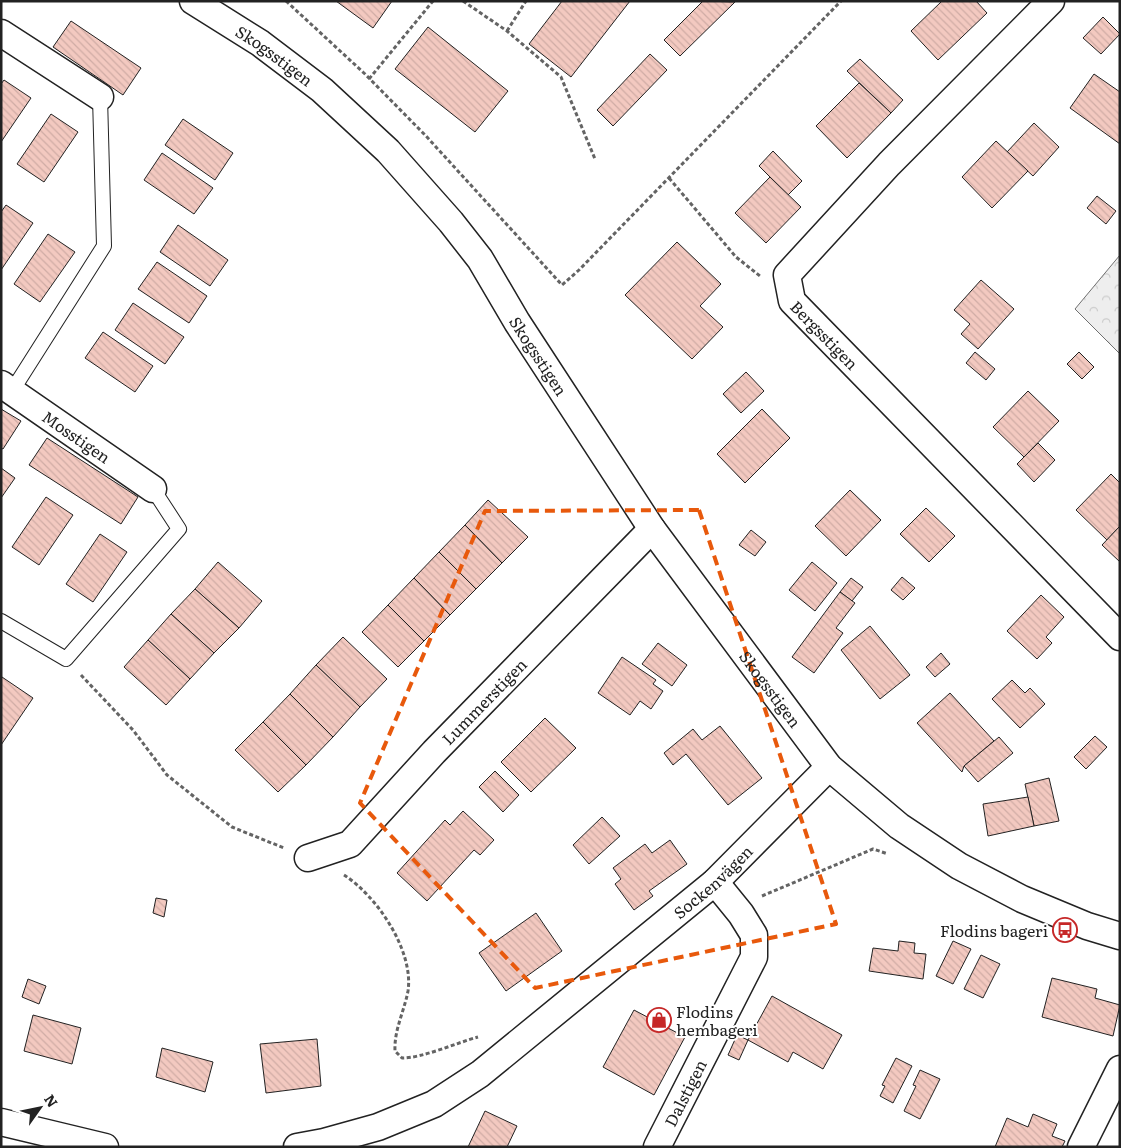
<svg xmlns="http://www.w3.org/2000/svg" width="1121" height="1148" font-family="Literata,serif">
  <defs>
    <pattern id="forest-crowns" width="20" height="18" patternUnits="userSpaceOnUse" patternTransform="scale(1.25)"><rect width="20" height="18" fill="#eee"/><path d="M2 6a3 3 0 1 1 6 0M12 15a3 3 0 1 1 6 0" fill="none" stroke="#ccc"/></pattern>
    <pattern id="building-back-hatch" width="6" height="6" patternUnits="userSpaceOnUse" patternTransform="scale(1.25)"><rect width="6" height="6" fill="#f3c9c0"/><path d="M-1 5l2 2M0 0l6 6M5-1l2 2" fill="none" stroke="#d0aca5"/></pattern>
  </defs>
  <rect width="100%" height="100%" fill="#fff"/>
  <!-- forest -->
  <polygon fill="url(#forest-crowns)" stroke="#6f6f6f" points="1120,255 1120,354 1075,309"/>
  <!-- building -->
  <g fill="url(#building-back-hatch)" stroke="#222">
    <polygon points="336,1 392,1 373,28"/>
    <polygon points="562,1 630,1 571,77 529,44"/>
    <polygon points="703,1 735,2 680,56 664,40"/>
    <polygon points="942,1 976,1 987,13 938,60 911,31"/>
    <polygon points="1103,17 1120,34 1101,54 1083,38"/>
    <polygon points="71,21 141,68 123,95 53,47"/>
    <polygon points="428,27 508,91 475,132 395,69"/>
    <polygon points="650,54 667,70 613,126 597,110"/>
    <polygon points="860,59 903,100 891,113 847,71"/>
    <polygon points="1094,74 1120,92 1120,144 1070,108"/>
    <polygon points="4,80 31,98 1,142 1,84"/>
    <polygon points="859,83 891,113 847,158 816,126"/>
    <polygon points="51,114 78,132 44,182 17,164"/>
    <polygon points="183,119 233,153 215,180 165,145"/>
    <polygon points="1034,123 1059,147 1033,176 1007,152"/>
    <polygon points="996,141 1028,171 992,208 962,177"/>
    <polygon points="773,151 802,181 788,195 759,166"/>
    <polygon points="162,153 213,188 194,214 144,180"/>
    <polygon points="770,177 801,207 766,243 735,213"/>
    <polygon points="1097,196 1116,211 1106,224 1087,208"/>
    <polygon points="6,205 33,223 1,270 1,212"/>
    <polygon points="178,225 228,260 210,286 160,252"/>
    <polygon points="48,234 75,252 40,302 14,284"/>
    <polygon points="677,242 721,284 700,306 723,327 692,359 625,295"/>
    <polygon points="157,262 207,296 189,323 138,289"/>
    <polygon points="981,280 1014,309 978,349 961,334 970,324 954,310"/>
    <polygon points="133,303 184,337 165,364 115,330"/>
    <polygon points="103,332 153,366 135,392 85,358"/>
    <polygon points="975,352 995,369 986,380 966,363"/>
    <polygon points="1079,352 1094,367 1082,379 1067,364"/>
    <polygon points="746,372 764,391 741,413 723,394"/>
    <polygon points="1028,391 1059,421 1024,457 993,427"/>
    <polygon points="1,409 21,421 3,449 1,448"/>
    <polygon points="762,409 790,438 745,483 717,454"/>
    <polygon points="47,438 138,497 121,524 29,465"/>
    <polygon points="1038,443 1055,460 1034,482 1017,464"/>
    <polygon points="1,468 15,478 1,498"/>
    <polygon points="1111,474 1120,483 1120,526 1107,540 1076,510"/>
    <polygon points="850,490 881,520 846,556 815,526"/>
    <polygon points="46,497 73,515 39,565 12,547"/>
    <polygon points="488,500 528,537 502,563 465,525"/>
    <polygon points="926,508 955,536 929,562 900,534"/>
    <polygon points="465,525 502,563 476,589 439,552"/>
    <polygon points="1120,526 1120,562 1102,545"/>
    <polygon points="751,530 766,542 755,556 739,545"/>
    <polygon points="100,534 127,552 93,602 66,584"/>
    <polygon points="439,552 476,589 450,615 414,578"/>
    <polygon points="218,562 262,601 239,628 195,589"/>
    <polygon points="812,562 837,583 815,611 789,590"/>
    <polygon points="902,577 915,588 903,600 891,590"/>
    <polygon points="414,578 450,615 424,641 388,605"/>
    <polygon points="851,578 863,587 852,601 840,592"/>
    <polygon points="195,589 239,628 214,653 171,614"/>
    <polygon points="840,592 855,603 836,628 843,633 814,673 792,657"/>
    <polygon points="1041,595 1064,617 1046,637 1052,643 1037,659 1007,631"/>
    <polygon points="388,605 424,641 398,667 362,632"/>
    <polygon points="171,614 214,653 190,679 148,640"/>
    <polygon points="870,626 910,675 880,699 841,650"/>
    <polygon points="343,637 387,679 360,707 316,665"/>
    <polygon points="148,640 190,679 166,705 124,667"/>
    <polygon points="658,643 687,665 672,686 642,664"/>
    <polygon points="941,653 950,664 935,677 926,667"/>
    <polygon points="622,657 656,680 653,684 663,691 651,709 640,701 630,715 598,693"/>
    <polygon points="316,665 360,707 333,737 290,694"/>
    <polygon points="2,677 33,698 1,745 1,677"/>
    <polygon points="1012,680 1025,693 1030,688 1045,704 1020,728 992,699"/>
    <polygon points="950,693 994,741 964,766 962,772 917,723"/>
    <polygon points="290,694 333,737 306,765 263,722"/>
    <polygon points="545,718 576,748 531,792 501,762"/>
    <polygon points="263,722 306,765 278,792 235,750"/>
    <polygon points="720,726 762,778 728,805 686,754 673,765 664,753 693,729 702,740"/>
    <polygon points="1095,736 1107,747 1086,769 1074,757"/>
    <polygon points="999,737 1013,753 978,782 964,766"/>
    <polygon points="495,771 519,795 503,812 479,787"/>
    <polygon points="1049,778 1059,821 1034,826 1025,784"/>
    <polygon points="1028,797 1034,826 988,836 983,804"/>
    <polygon points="463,811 494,840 480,855 474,850 427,901 397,873 445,820 450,825"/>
    <polygon points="602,817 620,836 589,864 573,845"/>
    <polygon points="670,840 687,864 649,891 653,896 634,910 615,884 621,879 613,868 645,844 652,853"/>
    <polygon points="156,898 167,900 164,917 153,913"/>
    <polygon points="536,913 562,951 506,991 479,953"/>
    <polygon points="899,941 915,943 914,953 926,954 923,979 869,971 873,948 898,951"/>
    <polygon points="953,941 971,949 953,984 936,976"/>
    <polygon points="981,955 1000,964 983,998 964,989"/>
    <polygon points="1052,978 1097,989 1095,998 1120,1005 1113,1036 1042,1017"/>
    <polygon points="28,979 46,986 39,1004 22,997"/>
    <polygon points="772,996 842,1035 823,1069 793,1052 788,1062 748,1040"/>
    <polygon points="634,1010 685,1037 654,1095 603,1067"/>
    <polygon points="33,1015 81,1028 72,1064 24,1051"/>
    <polygon points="737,1035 748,1040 739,1060 728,1055"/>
    <polygon points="317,1039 321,1086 266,1093 260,1044"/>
    <polygon points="162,1048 213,1062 205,1092 156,1077"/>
    <polygon points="896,1058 912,1066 893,1103 880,1096 885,1086 882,1085"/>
    <polygon points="920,1070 940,1079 920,1119 904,1111 916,1086 913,1085"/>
    <polygon points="485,1111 517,1126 507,1147 468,1147"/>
    <polygon points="1033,1114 1057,1124 1052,1136 1065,1141 1062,1147 995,1147 1007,1118 1028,1127"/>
  </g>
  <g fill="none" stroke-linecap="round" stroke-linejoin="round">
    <defs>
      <g id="service">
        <polyline points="12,391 104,246 100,97"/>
        <polyline points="1,621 66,659 179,529 153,489"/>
      </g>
      <g id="minor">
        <path id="s1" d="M193,1L260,43L322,90L388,151L451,222L480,259L517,322L652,529L829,767L899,826L959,866L1022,899L1087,926L1120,936"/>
        <path id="s2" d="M1051,1L889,164L787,275L792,301L1120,637"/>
        <polyline points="1,33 100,97"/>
        <path id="s3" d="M1,384L153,489"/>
        <path id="s4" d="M308,858L350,844L434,752L652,529"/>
        <polyline points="1,1122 105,1147"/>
        <path id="s5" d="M297,1147L324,1142L378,1127L434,1104L480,1074L715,882L829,767"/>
        <path id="s6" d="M657,1147L754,957V935L741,914L715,882"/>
        <polyline points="1081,1147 1120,1069"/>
      </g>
    </defs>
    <!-- service casing -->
    <use href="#service" stroke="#222" stroke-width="16"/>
    <!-- minor casing -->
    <use href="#minor" stroke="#222" stroke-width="29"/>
    <!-- path -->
    <g stroke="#646464" stroke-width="3" stroke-dasharray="4 2.5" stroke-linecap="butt">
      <polyline points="286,1 365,74 426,136 562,285 579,270 841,1"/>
      <polyline points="463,1 507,31 561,77 595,159"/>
      <polyline points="507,31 526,1"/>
      <polyline points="369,79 433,1"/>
      <polyline points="669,178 736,257 760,276"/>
      <polyline points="81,675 133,730 167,775 232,827 284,848"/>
      <path d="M344,875C377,896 414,951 408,991C404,1012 394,1030 395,1051L402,1058C423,1058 456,1043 478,1037"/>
      <polyline points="762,896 873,849 888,854"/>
    </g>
    <!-- service -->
    <use href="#service" stroke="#fff" stroke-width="14"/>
    <!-- minor -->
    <use href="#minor" stroke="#fff" stroke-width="26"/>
  </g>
  <!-- marked area -->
  <path fill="none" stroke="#e8590c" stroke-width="4" stroke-dasharray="10 6" stroke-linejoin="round" d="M699,510L836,924L535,988L360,803L485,511Z"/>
  <!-- icons -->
  <defs>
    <symbol id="bus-ring" viewBox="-11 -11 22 22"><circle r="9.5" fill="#fff" stroke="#c62828" stroke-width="1.5"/><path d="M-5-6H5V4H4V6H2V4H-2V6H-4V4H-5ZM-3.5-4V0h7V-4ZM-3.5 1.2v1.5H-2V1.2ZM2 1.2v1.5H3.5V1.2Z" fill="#c62828"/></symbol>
    <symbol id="shop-ring" viewBox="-11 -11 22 22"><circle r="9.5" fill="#fff" stroke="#c62828" stroke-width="1.5"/><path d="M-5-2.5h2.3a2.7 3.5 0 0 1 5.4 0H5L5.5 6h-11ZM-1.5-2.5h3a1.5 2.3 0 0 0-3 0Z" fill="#c62828"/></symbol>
  </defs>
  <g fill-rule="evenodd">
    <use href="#bus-ring" x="1051" y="916" width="28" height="28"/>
    <use href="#shop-ring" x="645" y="1006" width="28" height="28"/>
  </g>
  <g text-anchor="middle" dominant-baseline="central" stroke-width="4" stroke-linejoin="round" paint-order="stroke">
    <!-- street labels -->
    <g font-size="16" fill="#222" stroke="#fff">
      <text stroke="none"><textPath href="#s1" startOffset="98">Skogsstigen</textPath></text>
      <text stroke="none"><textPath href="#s2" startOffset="454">Bergsstigen</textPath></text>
      <text stroke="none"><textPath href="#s1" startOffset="502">Skogsstigen</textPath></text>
      <text stroke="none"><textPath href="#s3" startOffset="92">Mosstigen</textPath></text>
      <text stroke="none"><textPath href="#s1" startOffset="908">Skogsstigen</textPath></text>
      <text stroke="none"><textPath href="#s4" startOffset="240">Lummerstigen</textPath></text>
      <text stroke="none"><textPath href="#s5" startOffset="501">Sockenvägen</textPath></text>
      <text stroke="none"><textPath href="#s6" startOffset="61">Dalstigen</textPath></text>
    </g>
    <!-- poi labels -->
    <g font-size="16" fill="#222" stroke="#fff" text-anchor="end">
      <text x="1048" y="930">Flodins bageri</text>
      <text x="676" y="1011" text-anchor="start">Flodins<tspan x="676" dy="18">hembageri</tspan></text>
    </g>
  </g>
  <!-- border -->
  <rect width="1121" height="1148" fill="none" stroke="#222222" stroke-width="5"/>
  <!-- north arrow -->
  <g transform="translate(40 1108) rotate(57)" stroke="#ffffff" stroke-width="4" paint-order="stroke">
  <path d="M0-4L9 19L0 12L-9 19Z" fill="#222222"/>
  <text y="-8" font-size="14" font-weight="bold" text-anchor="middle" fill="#222222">N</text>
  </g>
</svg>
